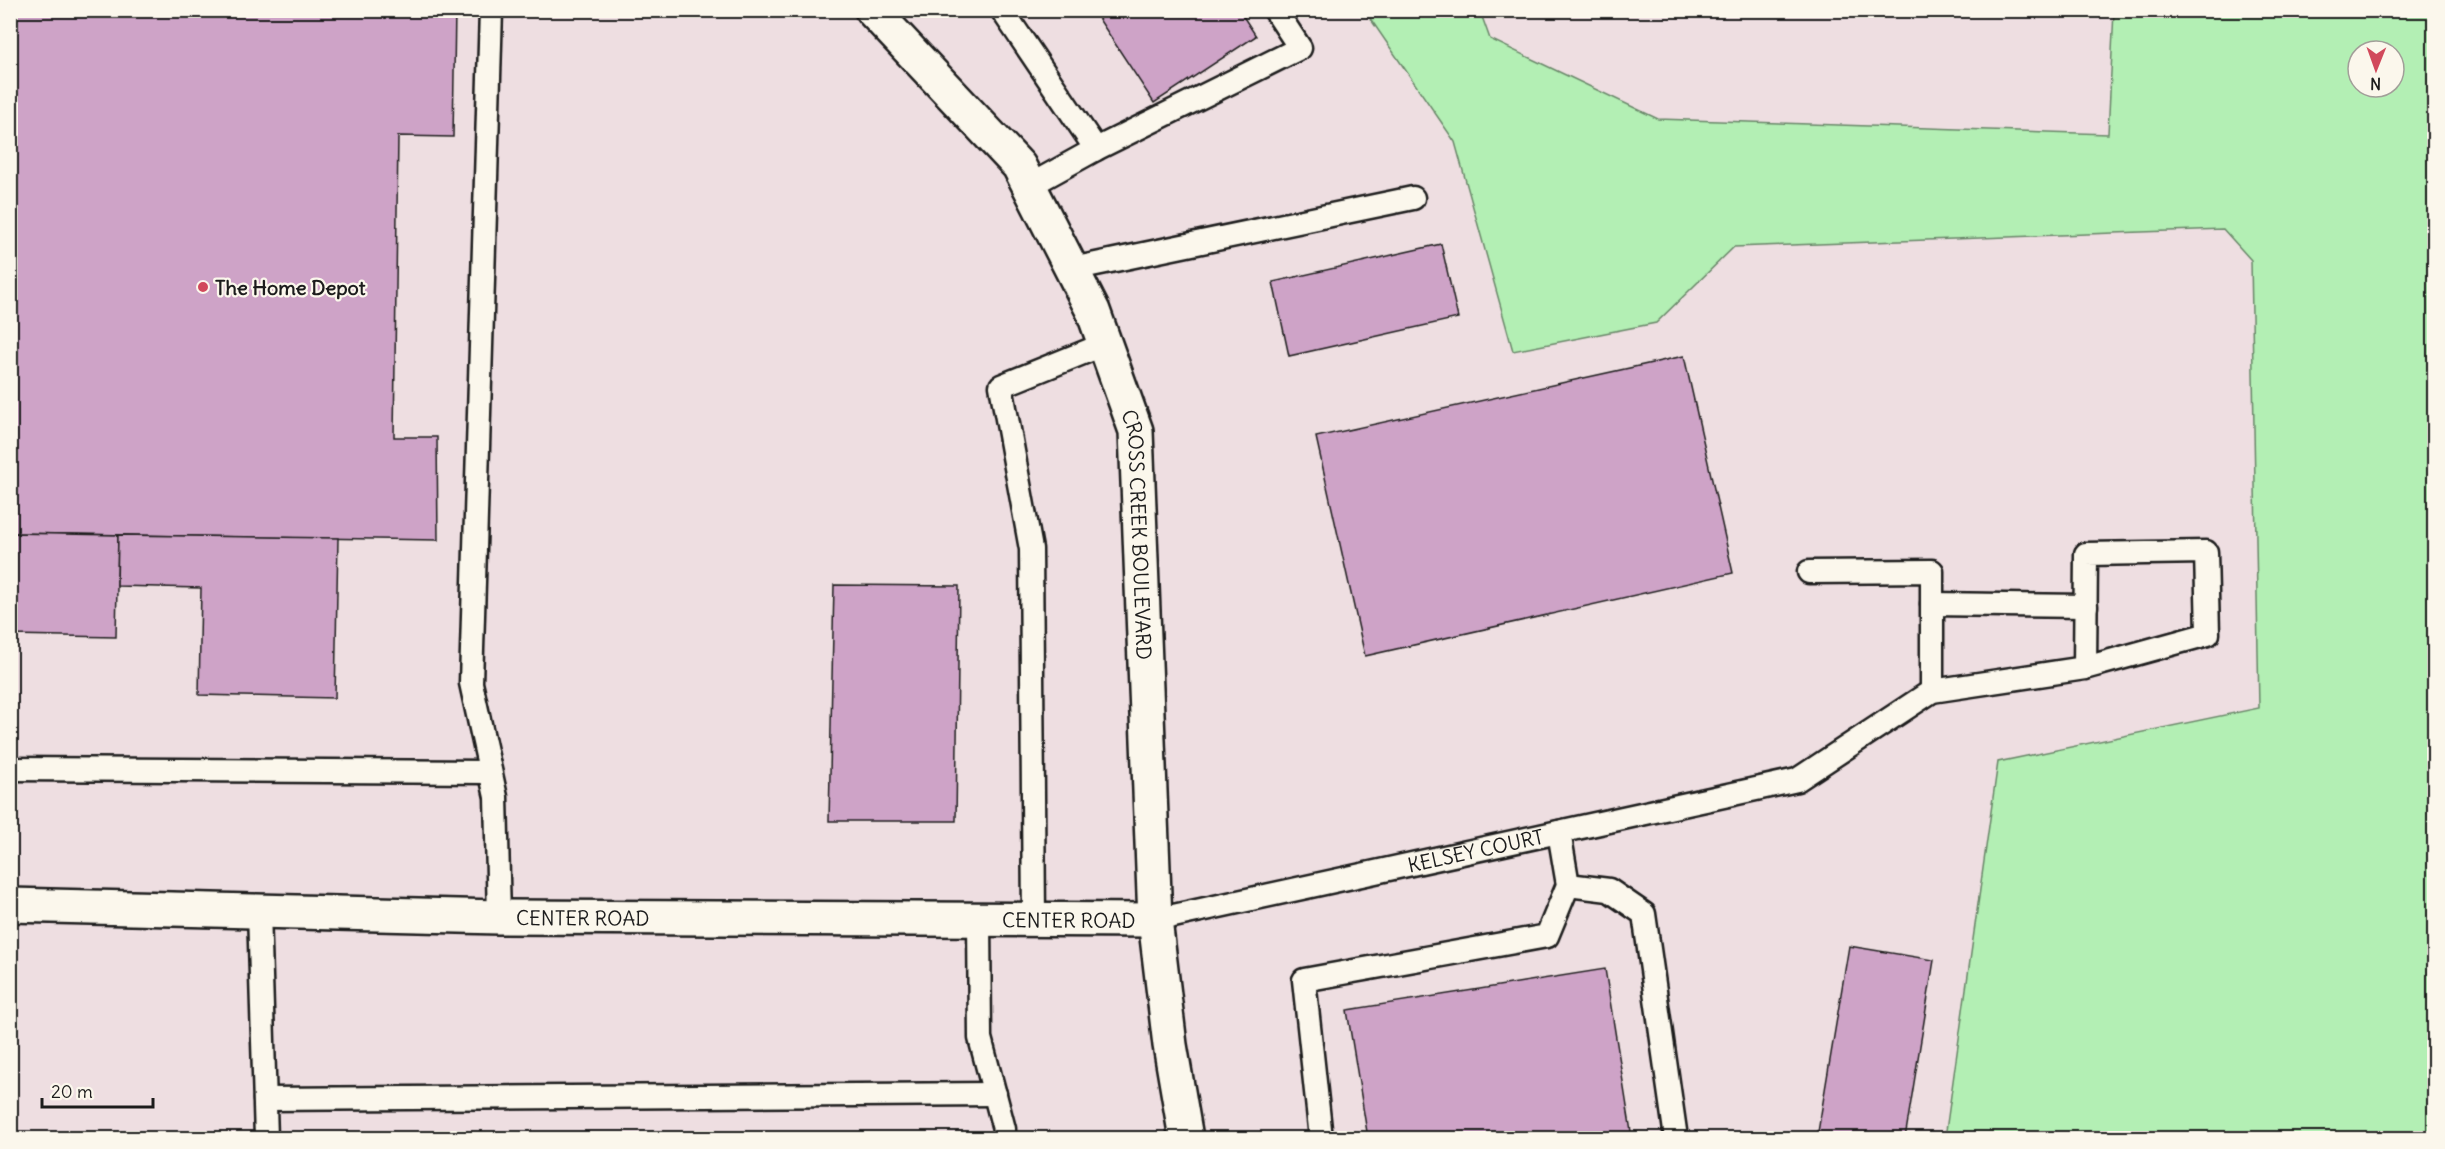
<svg xmlns="http://www.w3.org/2000/svg" width="2445" height="1149" font-family="Delius,sans-serif">
  <rect width="100%" height="100%" fill="#fbf7ec"/>
  <filter id="ink" filterUnits="userSpaceOnUse"><feTurbulence type="fractalNoise" baseFrequency=".0167" numOctaves="2"/><feDisplacementMap in="SourceGraphic" scale="12" xChannelSelector="R" yChannelSelector="G"/><feConvolveMatrix kernelMatrix="1 2 1 2 8 2 1 2 1" color-interpolation-filters="sRGB"/></filter>
  <g filter="url(#ink)">
    <!-- built -->
    <polygon fill="#eedee1" points="10,11 2254,11 2314,1138 11,1138"/>
    <!-- green -->
    <path fill="#b3efb4" stroke="#688668" stroke-width="1.5" fill-rule="evenodd" d="M1365,11H1480L1490,39L1658,119L2108,134L2114,11H2434V1138H1945L1998,762L2259,708L2251,260L2223,229L1734,247L1656,323L1513,351L1455,142ZM2358,51H2394V87H2358Z"/>
    <!-- building -->
    <g fill="#cea3c7" stroke="#1c1c1c" stroke-width="1.5">
      <polygon points="10,10 455,10 453,137 398,136 394,437 437,437 438,540 10,533"/>
      <polygon points="1093,10 1239,10 1256,36 1154,103"/>
      <polygon points="1441,244 1458,318 1289,356 1273,282"/>
      <polygon points="1684,356 1733,573 1365,656 1316,437"/>
      <polygon points="10,533 118,535 116,637 10,635"/>
      <polygon points="118,535 338,538 335,698 199,695 201,588 117,586"/>
      <polygon points="834,585 959,586 956,821 829,821"/>
      <polygon points="1849,946 1934,960 1905,1138 1817,1138"/>
      <polygon points="1605,969 1632,1138 1368,1138 1347,1010"/>
    </g>
    <g fill="none" stroke-linecap="round" stroke-linejoin="round">
      <defs>
        <g id="lane">
          <polyline points="491,10 471,683 496,797 499,917"/>
          <polyline points="1002,10 1096,149"/>
          <polyline points="1029,186 1096,149 1300,48 1275,10"/>
          <polyline points="1072,269 1413,198"/>
          <polyline points="1809,572 1932,571 1932,691"/>
          <polyline points="1932,604 2086,606"/>
          <polyline points="10,769 490,772"/>
          <polyline points="1568,885 1609,890 1644,914 1676,1138"/>
          <polyline points="259,911 266,1138"/>
          <polyline points="979,919 980,1038 1004,1129 1004,1138"/>
          <polyline points="1034,919 1031,549 1001,386 1105,344"/>
          <path id="s1" d="M1155,920L1797,780L1932,691L2085,668L2208,634L2206,552L2086,554L2085,668"/>
          <polyline points="265,1099 995,1094"/>
          <polyline points="1321,1138 1304,980 1547,936 1568,885 1559,832"/>
        </g>
        <g id="secondary">
          <path id="s2" d="M872,10L1019,166L1093,311L1136,431L1155,920L1170,1045L1186,1138"/>
          <path id="s3" d="M10,905L499,917L1155,920"/>
        </g>
      </defs>
      <!-- lane casing -->
      <use href="#lane" stroke="#1c1c1c" stroke-width="27"/>
      <!-- secondary casing -->
      <use href="#secondary" stroke="#1c1c1c" stroke-width="38"/>
      <!-- lane -->
      <use href="#lane" stroke="#fbf7ec" stroke-width="22"/>
      <!-- secondary -->
      <use href="#secondary" stroke="#fbf7ec" stroke-width="33"/>
    </g>
  </g>
  <!-- markers -->
  <circle fill="#d1495b" stroke="#fbf7ec" stroke-width="2" cx="203" cy="287" r="6"/>
  <g text-anchor="middle" dominant-baseline="central" stroke-width="4.5" stroke-linejoin="round" paint-order="stroke">
    <!-- poi labels -->
    <g font-size="20" font-weight="bold" fill="#1c1c1c" stroke="#fbf7ec" text-anchor="start">
      <text x="215" y="287">The Home Depot</text>
    </g>
    <!-- street labels -->
    <g font-size="20" fill="#1c1c1c" stroke="#fbf7ec">
      <text stroke="none"><textPath href="#s2" startOffset="608">CROSS CREEK BOULEVARD</textPath></text>
      <text stroke="none"><textPath href="#s1" startOffset="328">KELSEY COURT</textPath></text>
      <text stroke="none"><textPath href="#s3" startOffset="573">CENTER ROAD</textPath></text>
      <text stroke="none"><textPath href="#s3" startOffset="1059">CENTER ROAD</textPath></text>
    </g>
  </g>
  <!-- margin -->
  <rect width="2445" height="1149" fill="none" stroke="#fbf7ec" stroke-width="36"/>
  <rect x="18" y="18" width="2409" height="1113" fill="none" stroke="#1c1c1c" stroke-width="2" filter="url(#ink)"/>
  <!-- north arrow -->
  <g transform="translate(2376 69) rotate(181)"><circle r="28" fill="#fbf7ec" stroke="#a29f99" stroke-width="1.5"/>
  <path d="M0-4.5L10 22L0 15L-10 22Z" fill="#d1495b"/>
  <text y="-9" font-size="16" font-weight="bold" text-anchor="middle" fill="#1c1c1c">N</text>
  </g>
  <!-- scale -->
  <path d="M42 1098v9h111v-9" fill="none" stroke="#1c1c1c" stroke-width="3"/>
  <text x="51" y="1098" font-size="18" fill="#1c1c1c" stroke="#fbf7ec" stroke-width="4.5" paint-order="stroke">20 m</text>
</svg>
